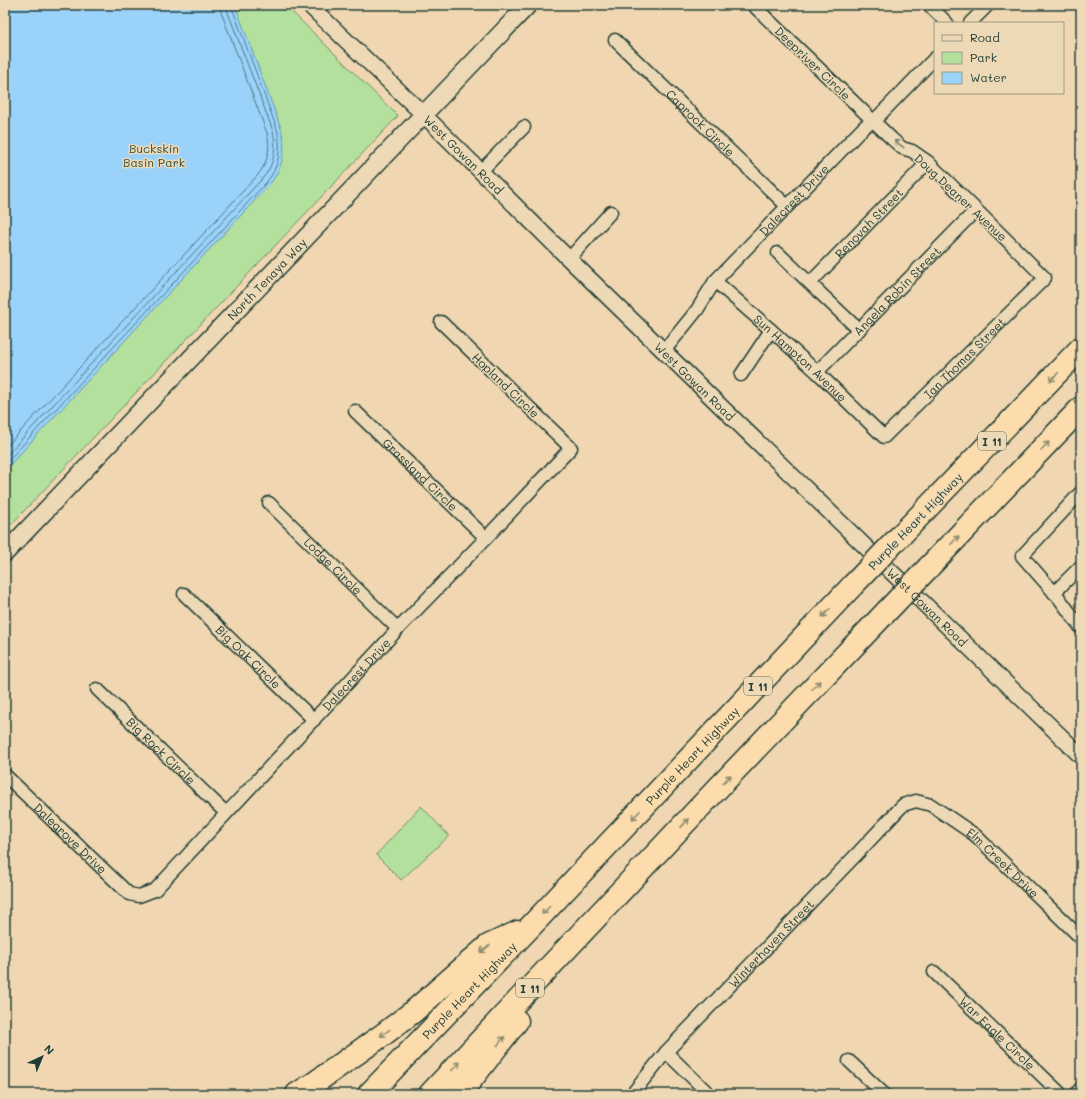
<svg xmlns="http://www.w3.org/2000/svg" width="1086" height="1099" font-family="Mali,sans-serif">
  <rect width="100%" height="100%" fill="#f0d7b1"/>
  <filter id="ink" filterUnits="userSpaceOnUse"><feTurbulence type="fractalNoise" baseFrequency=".025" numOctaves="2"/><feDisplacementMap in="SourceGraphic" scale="8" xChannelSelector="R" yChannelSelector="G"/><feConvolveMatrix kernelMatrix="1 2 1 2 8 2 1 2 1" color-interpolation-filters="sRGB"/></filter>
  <g filter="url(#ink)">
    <!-- green -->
    <g fill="#b4e09d" stroke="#6a8e68">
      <polygon points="5,5 285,5 398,116 5,531"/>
      <polygon points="421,806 449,836 401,880 376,855"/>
    </g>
    <!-- water -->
    <path fill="#9ad2f9" stroke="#6996aa" d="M5,5H235L281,128C287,150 283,169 268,186L5,470Z"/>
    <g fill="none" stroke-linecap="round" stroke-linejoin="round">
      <!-- shore -->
      <g stroke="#507983" stroke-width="1">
        <path d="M5,448L257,176C268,163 271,149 267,133L221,12L220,5"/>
        <path d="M5,457L261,180C274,166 277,150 273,131L227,10L226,5"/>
        <path d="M5,464L265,184C279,168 282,150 277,129L231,5"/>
      </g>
      <defs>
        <g id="minor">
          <polyline points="929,5 947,23"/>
          <polyline points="970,23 988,5"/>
          <path id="s1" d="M615,40L787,206"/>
          <polyline points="480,172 524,127"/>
          <polyline points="778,253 859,330"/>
          <polyline points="569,259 611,212"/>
          <path id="s2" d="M715,281L771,330L817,372L884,437L1045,278L928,162L912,151L902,148L892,139L753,5"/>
          <path id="s3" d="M810,283L928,162"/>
          <path id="s4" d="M664,351L697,310L715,281L865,126L873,122L935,58"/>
          <path id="s5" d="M817,372L976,210"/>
          <polyline points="741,375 771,330"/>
          <path id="s6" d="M355,411L486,538"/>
          <polyline points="1081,492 1022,556 1059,598 1081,628"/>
          <path id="s7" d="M269,503L398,629"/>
          <polyline points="1054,593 1081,566"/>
          <path id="s8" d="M184,594L314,720"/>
          <path id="s9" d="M97,689L226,813"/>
          <path id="s10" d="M5,775L129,894L139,896L155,890L398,629L486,538L571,448L441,322"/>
          <path id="s11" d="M934,972L1061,1094"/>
          <polyline points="666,1052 709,1094"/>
          <polyline points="849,1061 884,1094"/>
          <path id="s12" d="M632,1094L666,1052L856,855L903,805L916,801L931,805L975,835L1081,938"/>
          <polyline points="1076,1094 1081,1088"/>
        </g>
        <g id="tertiary">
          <path id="s13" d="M309,5L423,114L569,259L1081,756"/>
        </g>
        <g id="secondary">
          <path id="s14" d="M5,553L528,5"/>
        </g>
        <g id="motorway">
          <polyline points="903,533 1081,348"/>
          <polyline points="928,568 1081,408"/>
          <polyline points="297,1094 316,1082 384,1034 414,1011 488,946 518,932"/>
          <path id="s15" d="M369,1094L532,925L853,585"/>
          <polyline points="430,1094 700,807 887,611"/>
          <polyline points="460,1094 517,1021"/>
        </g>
      </defs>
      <!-- minor casing -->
      <use href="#minor" stroke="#1f3d34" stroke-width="15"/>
      <!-- tertiary casing -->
      <use href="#tertiary" stroke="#1f3d34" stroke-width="18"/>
      <!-- secondary casing -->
      <use href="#secondary" stroke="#1f3d34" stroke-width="20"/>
      <!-- motorway casing -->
      <use href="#motorway" stroke="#1f3d34" stroke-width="25"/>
      <!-- minor -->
      <use href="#minor" stroke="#eed9b7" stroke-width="12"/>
      <!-- tertiary -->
      <use href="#tertiary" stroke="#eed9b7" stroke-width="15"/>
      <!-- secondary -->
      <use href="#secondary" stroke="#eed9b7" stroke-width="17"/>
      <!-- motorway -->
      <use href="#motorway" stroke="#fcdcac" stroke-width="22"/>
      <defs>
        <g id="motorway-bridge">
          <polyline points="853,585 903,533"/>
          <polyline points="887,611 928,568"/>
        </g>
      </defs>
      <!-- motorway-bridge casing -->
      <use href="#motorway-bridge" stroke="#1f3d34" stroke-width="25" stroke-linecap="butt"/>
      <!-- motorway-bridge -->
      <use href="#motorway-bridge" stroke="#fcdcac" stroke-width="22"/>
    </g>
    <!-- one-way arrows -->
    <defs><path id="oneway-shaft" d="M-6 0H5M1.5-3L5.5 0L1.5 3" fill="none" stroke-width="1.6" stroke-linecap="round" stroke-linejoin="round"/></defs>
    <use stroke="#7c836f" href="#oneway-shaft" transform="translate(899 144) rotate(-142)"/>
    <g stroke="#8e8c70">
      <use href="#oneway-shaft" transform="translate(1054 377) rotate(134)"/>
      <use href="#oneway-shaft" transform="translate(1045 446) rotate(-46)"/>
      <use href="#oneway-shaft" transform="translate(955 540) rotate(-46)"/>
      <use href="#oneway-shaft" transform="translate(826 613) rotate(133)"/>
      <use href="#oneway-shaft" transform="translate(816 685) rotate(-46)"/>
      <use href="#oneway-shaft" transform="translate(727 779) rotate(-46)"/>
      <use href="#oneway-shaft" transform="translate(636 815) rotate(134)"/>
      <use href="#oneway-shaft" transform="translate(685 823) rotate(-47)"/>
      <use href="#oneway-shaft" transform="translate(546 910) rotate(134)"/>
      <use href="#oneway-shaft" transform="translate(485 949) rotate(142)"/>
      <use href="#oneway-shaft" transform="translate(385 1033) rotate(144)"/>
      <use href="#oneway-shaft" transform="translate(501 1041) rotate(-51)"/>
      <use href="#oneway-shaft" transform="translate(456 1066) rotate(-47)"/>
    </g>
  </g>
  <g text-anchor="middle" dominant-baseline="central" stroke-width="3" stroke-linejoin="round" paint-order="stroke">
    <!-- shield labels -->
    <g fill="#eed9b7" stroke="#5d6c5b" stroke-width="1">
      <rect x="978" y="432" width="28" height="18" rx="3"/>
      <rect x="744" y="677" width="28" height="18" rx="3"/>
      <rect x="516" y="979" width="28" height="18" rx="3"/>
    </g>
    <g font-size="11" font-weight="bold" fill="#1f3d34">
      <text x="992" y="441">I 11</text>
      <text x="758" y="686">I 11</text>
      <text x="530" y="988">I 11</text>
    </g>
    <!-- street labels -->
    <g font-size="12" fill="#1f3d34" stroke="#eed9b7">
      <text transform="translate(813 63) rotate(44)">Deepriver Circle</text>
      <text stroke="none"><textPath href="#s1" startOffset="119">Caprock Circle</textPath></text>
      <text stroke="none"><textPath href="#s13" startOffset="215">West Gowan Road</textPath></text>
      <text transform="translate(961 197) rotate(43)">Doug Deaner Avenue</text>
      <text stroke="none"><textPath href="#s4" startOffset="200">Dalecrest Drive</textPath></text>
      <text stroke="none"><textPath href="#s3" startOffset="84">Renovah Street</textPath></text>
      <text stroke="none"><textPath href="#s14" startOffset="379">North Tenaya Way</textPath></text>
      <text stroke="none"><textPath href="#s5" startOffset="114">Angela Robin Street</textPath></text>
      <text stroke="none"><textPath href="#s2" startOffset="343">Ian Thomas Street</textPath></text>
      <text stroke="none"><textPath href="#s2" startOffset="115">Sun Hampton Avenue</textPath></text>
      <text stroke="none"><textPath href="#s13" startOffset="539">West Gowan Road</textPath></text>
      <text transform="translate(506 385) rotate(44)">Hopland Circle</text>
      <text stroke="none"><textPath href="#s6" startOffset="91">Grassland Circle</textPath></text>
      <text transform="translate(915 521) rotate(-46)">Purple Heart Highway</text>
      <text stroke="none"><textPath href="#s7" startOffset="90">Lodge Circle</textPath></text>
      <text stroke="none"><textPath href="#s13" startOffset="863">West Gowan Road</textPath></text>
      <text stroke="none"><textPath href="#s8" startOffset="90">Big Oak Circle</textPath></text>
      <text stroke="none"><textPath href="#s10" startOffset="494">Dalecrest Drive</textPath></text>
      <text stroke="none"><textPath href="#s9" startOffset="89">Big Rock Circle</textPath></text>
      <text stroke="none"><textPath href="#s15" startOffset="468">Purple Heart Highway</textPath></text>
      <text stroke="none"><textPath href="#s10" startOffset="91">Dalegrove Drive</textPath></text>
      <text stroke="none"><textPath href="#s12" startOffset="518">Elm Creek Drive</textPath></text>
      <text stroke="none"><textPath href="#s12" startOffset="205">Winterhaven Street</textPath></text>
      <text stroke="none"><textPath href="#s15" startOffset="144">Purple Heart Highway</textPath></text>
      <text stroke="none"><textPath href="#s11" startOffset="88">War Eagle Circle</textPath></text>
    </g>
    <!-- park labels -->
    <g font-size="12" fill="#2e4d3e" stroke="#eed9b7">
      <text x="154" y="148">Buckskin<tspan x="154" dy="14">Basin Park</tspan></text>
    </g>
  </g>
  <!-- margin -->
  <rect width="1086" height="1099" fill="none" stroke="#eed9b7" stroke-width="20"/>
  <rect x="10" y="10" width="1066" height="1079" fill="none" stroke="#1f3d34" stroke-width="1.5" filter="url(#ink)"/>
  <!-- legend -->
  <rect x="934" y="22" width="130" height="72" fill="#eed9b7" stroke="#9b9b83"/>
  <rect x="942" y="35" width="20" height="6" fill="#eed9b7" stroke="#9b9b83"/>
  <text x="970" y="42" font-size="12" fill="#1f3d34">Road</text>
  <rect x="942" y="52" width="20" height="12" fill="#b4e09d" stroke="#9b9b83"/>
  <text x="970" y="62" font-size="12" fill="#1f3d34">Park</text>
  <rect x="942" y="72" width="20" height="12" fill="#9ad2f9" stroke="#9b9b83"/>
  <text x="970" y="82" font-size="12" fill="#1f3d34">Water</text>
  <!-- north arrow -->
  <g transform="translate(42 1057) rotate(44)" stroke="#eed9b7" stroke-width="3" paint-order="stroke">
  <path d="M0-3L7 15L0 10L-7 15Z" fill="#1f3d34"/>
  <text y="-6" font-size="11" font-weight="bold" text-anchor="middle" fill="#1f3d34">N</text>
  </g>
</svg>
